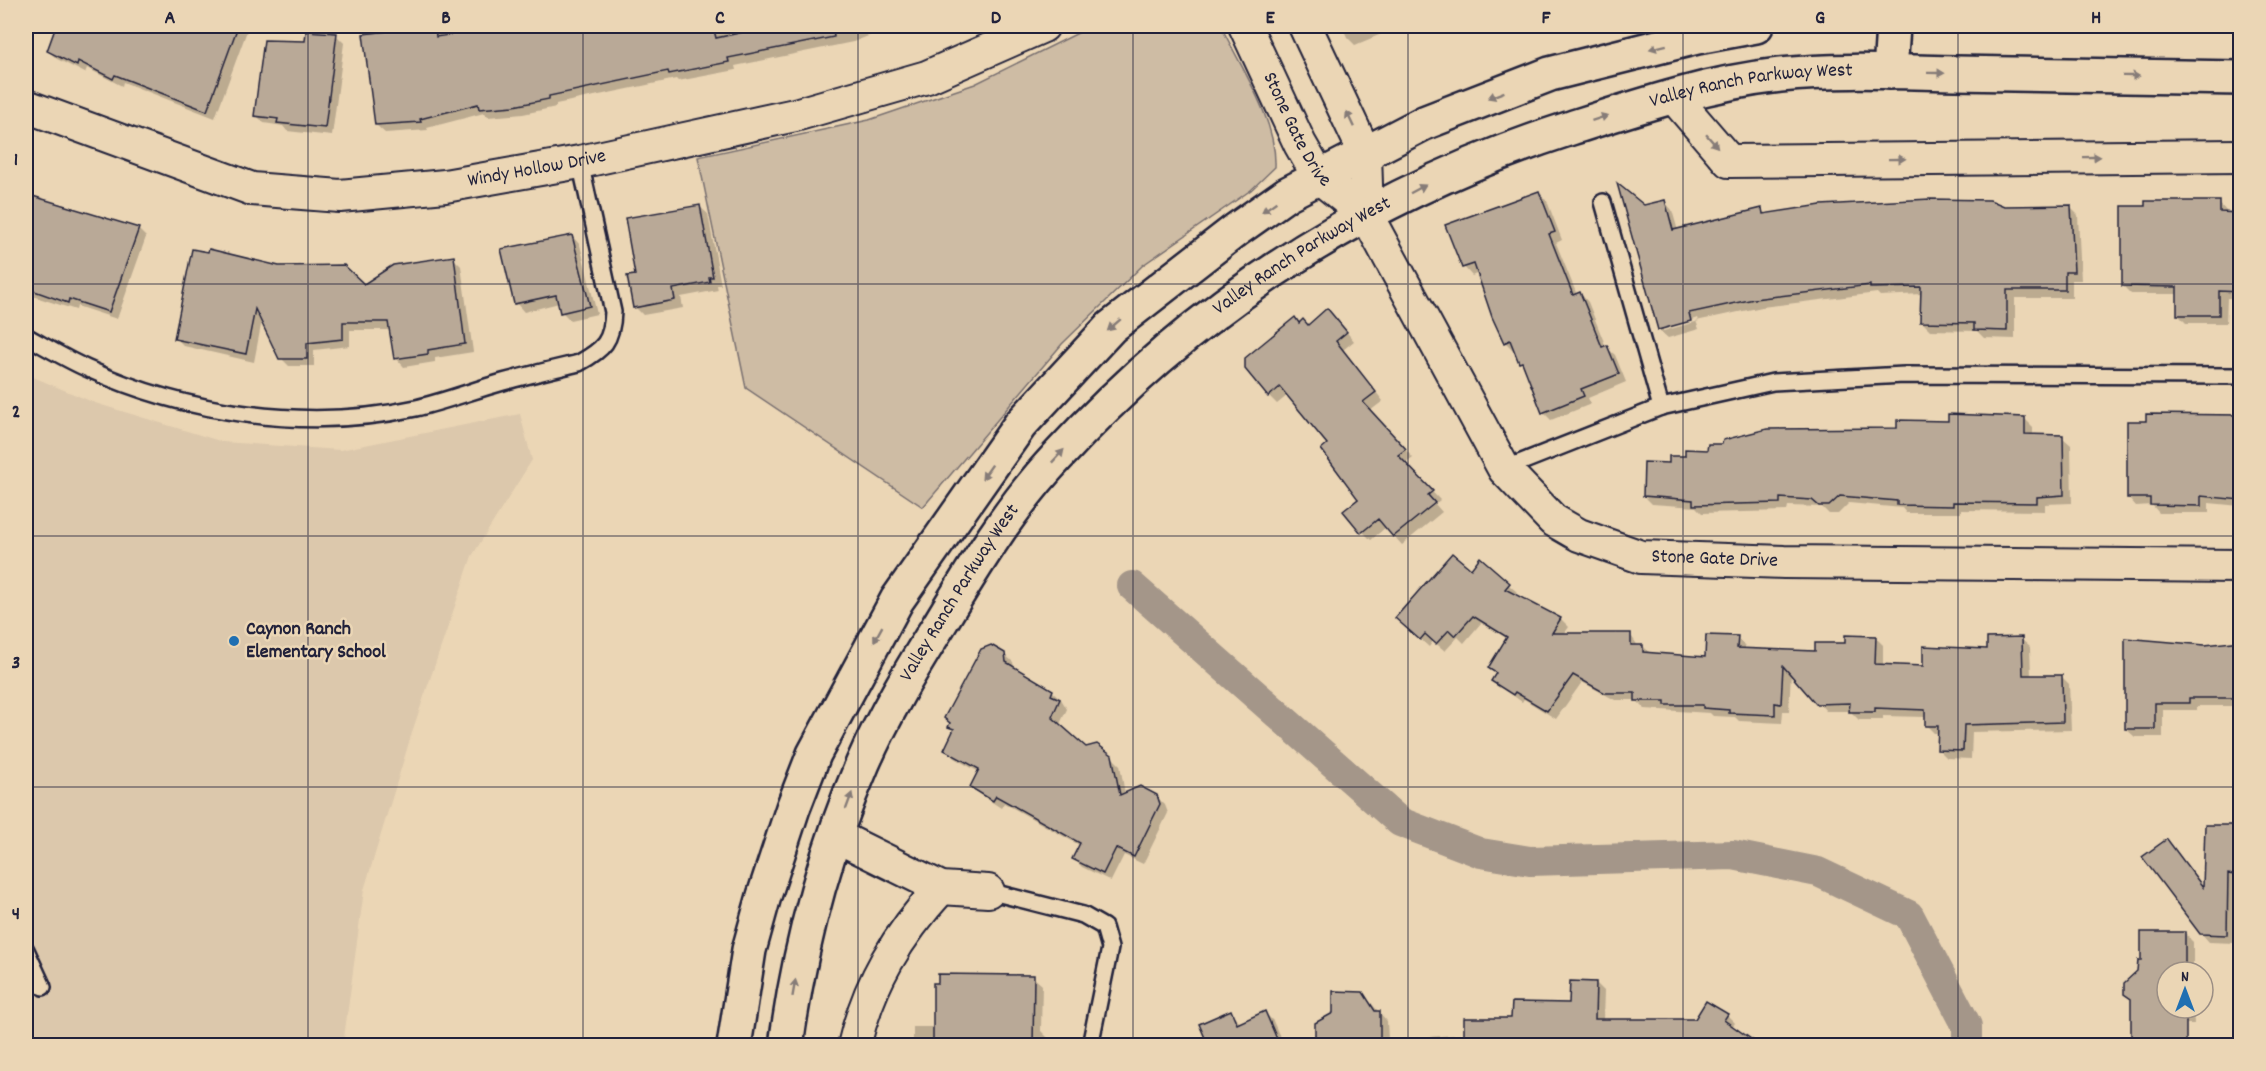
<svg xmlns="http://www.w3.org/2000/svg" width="2266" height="1071" font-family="Dekko,sans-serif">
  <rect width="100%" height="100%" fill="#ebd6b5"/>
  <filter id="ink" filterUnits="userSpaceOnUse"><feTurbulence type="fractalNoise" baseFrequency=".0167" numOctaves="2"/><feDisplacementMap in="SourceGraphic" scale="12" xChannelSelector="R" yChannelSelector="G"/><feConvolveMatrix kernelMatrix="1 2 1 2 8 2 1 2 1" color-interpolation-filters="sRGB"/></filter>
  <g filter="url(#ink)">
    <!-- built -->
    <polygon fill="#dcc8ac" points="26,374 95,403 223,442 340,450 520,414 532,460 472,556 414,726 364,890 343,1045 26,1045"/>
    <!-- green -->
    <path fill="#cebca4" stroke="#786f70" stroke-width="1.5" d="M1092,26H1221C1241,68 1277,120 1275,167L1251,190L1143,265L1062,344L923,507L746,388L698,157L869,120L975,84Z"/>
    <!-- shadow -->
    <g fill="#0003" fill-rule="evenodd">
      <polygon points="58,26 245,26 248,28 215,118 123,82 122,86 87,68 85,73 57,59 48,51"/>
      <polygon points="1342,26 1414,26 1395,34 1391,30 1355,45 1347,37"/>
      <polygon points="507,27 507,26 894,26 853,42 735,66 736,70 678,81 676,79 556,104 556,107 523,114 488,117 484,113 427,128 428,130 385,133 376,125 434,27 443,37"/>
      <path d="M336,35L344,43L332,136L287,131L283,126L264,123L256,115L307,43ZM263,115L286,119L285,122L263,118Z"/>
      <path d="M1620,187L1644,207L1664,201L1672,210L1678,231L1761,209L1767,215L2070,207L2078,215L2081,280H2072V298H2015V339L1984,338L1977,331L1930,330L1922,322V294L1880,296L1877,293L1762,307L1696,321L1699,329L1668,338L1659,330ZM1698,318L1699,321L1663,331V328Z"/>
      <polygon points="1538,193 1547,201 1562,240 1556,243 1577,295 1580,293 1588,302 1606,347 1615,355 1626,382 1588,398 1591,404 1551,420 1543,412 1526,367 1515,349 1513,350 1505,342 1478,273 1472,276 1464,267"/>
      <polygon points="26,196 138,229 146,237 117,319 77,306 76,310 26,294"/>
      <polygon points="2219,203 2227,212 2240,211 2240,299 2227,298 2226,323 2186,323 2178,315 2178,294 2131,294 2123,286"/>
      <polygon points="699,206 708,214 721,285 717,285 718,290 681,297 683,308 643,315 635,307"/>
      <polygon points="572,236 580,245 597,314 570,320 562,312 559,303 524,312 516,303"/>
      <polygon points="193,251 364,286 453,258 461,266 473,352 435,358 435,362 404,367 396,358 391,330 350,330 350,346 314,350 314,366 289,366 281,358 262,320 254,362 184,346 176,338"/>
      <polygon points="1335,318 1354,341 1343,350 1383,401 1370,411 1413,458 1405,464 1440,500 1435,504 1442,512 1402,545 1386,527 1371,540 1363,532 1360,499 1330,445 1288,395 1277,404 1269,396 1299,324 1308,326"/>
      <polygon points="2240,417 2240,506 2209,503 2209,513 2159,513 2152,505 2136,506 2128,497"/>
      <polygon points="2025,419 2033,427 2033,436 2062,437 2071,445 2072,503 2045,504 2045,511 1961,510 1961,513 1906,513 1902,508 1849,503 1838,514 1829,514 1822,507 1788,506 1787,511 1702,513 1696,507 1652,504 1644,496 1671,465 1709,452 1949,423"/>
      <polygon points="1480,560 1517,592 1515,595 1561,619 1569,627 1564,634 1630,634 1638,646 1643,646 1651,654 1707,659 1737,638 1745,646 1745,650 1816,652 1875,637 1883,645 1883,666 1924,668 2021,639 2030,647 2031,677 2061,676 2069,684 2071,730 1972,732 1971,759 1947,758 1939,750 1939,733 1934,733 1926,725 1926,717 1883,716 1883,720 1859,720 1850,711 1826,711 1791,672 1789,711 1783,711 1782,723 1739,721 1735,717 1713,716 1710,713 1645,709 1636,700 1615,700 1582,682 1556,719 1524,699 1522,702 1493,681 1497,674 1490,667 1508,639 1481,623 1464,643 1458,637 1445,651 1433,641 1429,647 1406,626"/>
      <polygon points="2240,643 2240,711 2238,706 2197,706 2197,710 2163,710 2163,737 2135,737 2126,729 2205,647"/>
      <polygon points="1004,654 1013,662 1014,668 1052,691 1061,699 1067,709 1059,726 1086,749 1111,756 1120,765 1125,794 1156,796 1165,805 1168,813 1143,864 1124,855 1111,881 1082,867 1074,859 1081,846 1004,803 1001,808 981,795 972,786 979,772 954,758 946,750 955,731 950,727"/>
      <polygon points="2240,826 2240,882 2236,881 2234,943 2209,942 2201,933 2204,889"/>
      <polygon points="2185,934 2193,942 2193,972 2167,972 2167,1008 2193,1008 2194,1024 2181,1024 2133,1001 2125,994"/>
      <polygon points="1033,977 1042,985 1041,1031 1049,1039 1049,1046 909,1046 909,1040 913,1040 913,1027 934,1027"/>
      <polygon points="1596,983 1604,991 1603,1020 1696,1021 1727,1015 1735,1023 1732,1027 1759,1046 1317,1046 1363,994 1387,1021 1388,1040 1466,1034 1571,1005"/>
      <polygon points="1231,1012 1241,1024 1265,1013 1273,1021 1284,1046 1210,1046"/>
    </g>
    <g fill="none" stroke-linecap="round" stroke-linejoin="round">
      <!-- canal -->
      <polyline stroke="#a49689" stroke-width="30" points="1132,586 1400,822 1481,853 1530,861 1733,855 1818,872 1909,915 1967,1026 1967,1046"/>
    </g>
    <!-- building -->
    <g fill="#b9a997" stroke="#22223b" stroke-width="1.5">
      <polygon points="56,26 238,26 207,111 115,75 113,79 78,61 77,66 47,51"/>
      <polygon points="432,26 435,26 436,37 504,26 713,26 716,38 762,28 762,26 833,26 834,37 728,58 729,62 669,74 668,71 549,96 549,99 514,106 479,109 478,104 420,119 421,122 375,125 363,34"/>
      <polygon points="306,31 337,33 325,128 277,123 278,119 254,116 264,40 305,41"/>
      <polygon points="1617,183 1644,205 1665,200 1673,230 1762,208 1763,214 1821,205 1930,199 1990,200 2004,206 2071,205 2074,272 2065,272 2065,290 2007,290 2007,331 1974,330 1974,323 1920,322 1921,287 1870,288 1870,285 1754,299 1689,313 1691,321 1658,330"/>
      <polygon points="1539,191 1555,232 1549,234 1573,295 1580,292 1602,347 1607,345 1619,374 1581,389 1584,396 1542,413 1522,362 1519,363 1510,340 1504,343 1492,317 1474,264 1462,268 1445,225"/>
      <polygon points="26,194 139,228 109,312 69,299 68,303 26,288"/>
      <polygon points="2145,201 2220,201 2220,212 2241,213 2241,292 2219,291 2219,315 2177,315 2177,287 2122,286 2122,206 2145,206"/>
      <polygon points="700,205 713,277 709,277 710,282 673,289 675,300 633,308 627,276 635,275 625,218"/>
      <polygon points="572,235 590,306 560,313 556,295 514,304 501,249"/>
      <polygon points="192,249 208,252 209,249 279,266 344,265 364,284 393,265 454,256 465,344 428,350 428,354 394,359 388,322 343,322 343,339 307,343 307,359 279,359 255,309 246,354 174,339"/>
      <polygon points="1327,308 1347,332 1336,341 1376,392 1363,402 1406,449 1398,455 1433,491 1428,495 1435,503 1393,537 1378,519 1361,533 1343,511 1358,499 1321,449 1327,444 1280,387 1268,397 1245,369 1245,358 1295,317 1299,323 1303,319 1308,325"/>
      <polygon points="1948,414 2025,417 2025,434 2063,435 2064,495 2037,497 2037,503 1953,502 1953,506 1897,505 1897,501 1840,496 1829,506 1819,506 1812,500 1780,498 1780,503 1693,505 1693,500 1643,496 1644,462 1669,463 1669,456 1685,456 1685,449 1707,450 1708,444 1722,444 1723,440 1767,429 1897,428 1897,420 1948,421"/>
      <polygon points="2146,414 2241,415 2241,500 2201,496 2201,506 2150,505 2150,498 2127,498 2127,421 2146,421"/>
      <polygon points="1452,553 1471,569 1480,557 1510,583 1505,589 1561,618 1552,633 1631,633 1631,645 1643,645 1643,652 1705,657 1706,635 1738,636 1737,648 1815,651 1815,643 1845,643 1845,635 1876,636 1875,664 1923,666 1923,646 1987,649 1987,638 2022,637 2023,675 2062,675 2063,722 1964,725 1963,751 1937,750 1938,726 1925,726 1925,710 1875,708 1875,712 1849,712 1850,703 1816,704 1783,666 1781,704 1775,703 1775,715 1729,713 1729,710 1703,708 1703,705 1665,705 1665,701 1635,701 1635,693 1605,693 1573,675 1547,711 1515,692 1513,695 1491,681 1496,673 1488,668 1507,637 1473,616 1455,636 1449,630 1436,644 1425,634 1420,640 1395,618"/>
      <polygon points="2125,638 2205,645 2241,641 2241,698 2189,698 2189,703 2155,703 2155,729 2125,729"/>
      <polygon points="991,645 1005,653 1006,662 1053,690 1051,695 1060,699 1052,717 1086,747 1097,744 1112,755 1120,795 1140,786 1157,795 1160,804 1134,857 1116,848 1103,874 1072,859 1080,843 996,796 993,801 970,787 979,769 944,750 954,729 948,727 950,723 944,718 981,649"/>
      <polygon points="2205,825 2241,825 2241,876 2228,874 2227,935 2200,934 2142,857 2167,839 2203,887"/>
      <polygon points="2141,932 2185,932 2185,972 2167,972 2167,1008 2186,1008 2186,1046 2131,1046 2131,999 2124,994 2124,983 2137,971 2138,960 2141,960"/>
      <polygon points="938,974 1034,975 1033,1046 933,1046 933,983 938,983"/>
      <polygon points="1570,981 1596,982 1595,1019 1695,1019 1706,1001 1728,1014 1724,1020 1761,1046 1464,1046 1464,1018 1511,1018 1512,1002 1569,1003"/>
      <polygon points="1333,991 1363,992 1375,1011 1380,1011 1380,1046 1315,1046 1315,1023 1333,1013"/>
      <polygon points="1231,1010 1237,1024 1265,1011 1280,1046 1190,1046 1205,1038 1199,1024"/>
    </g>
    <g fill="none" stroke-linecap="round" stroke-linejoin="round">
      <defs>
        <g id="service">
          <polyline points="1603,202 1661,407"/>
          <path d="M26,336C46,347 66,359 86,368C187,414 307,432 416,408C446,401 474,390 503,382C528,375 554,369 579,363C604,349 612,341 613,312L580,162"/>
          <polyline points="1504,469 1661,407 1773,382 1904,375 2240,376"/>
          <polyline points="988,891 1083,915 1104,927 1110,948 1090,1046"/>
          <polyline points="26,950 43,987"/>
        </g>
        <g id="minor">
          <path id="s1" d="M1245,26L1300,144L1319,177L1367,216L1504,469L1553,520L1579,535L1641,557L1784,562L2240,566"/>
          <polyline points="1305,26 1365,153 1367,216"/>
          <polyline points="1674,97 1729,161 2240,156"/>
          <path id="s2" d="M26,106L252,189L340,196L445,186L580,162L795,115L927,77L1043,26"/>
          <polyline points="836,836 941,888 988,891"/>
          <path d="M854,1046C869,982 898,935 941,888"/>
        </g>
        <g id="secondary">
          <polyline points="1890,72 1893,26"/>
          <polyline points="734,1046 749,950 764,896 793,808 814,754 897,600 1020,425 1111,327 1236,230 1287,194 1424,123 1550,74 1697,37 1756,26"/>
          <path id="s3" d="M786,1046C799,948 824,853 863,763C884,715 911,670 939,625C974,567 1010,507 1057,457C1199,302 1371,192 1571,128C1639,106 1708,83 1780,75C1838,69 1898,72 1956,73C2051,75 2146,76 2240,78"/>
        </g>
      </defs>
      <!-- service casing -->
      <use href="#service" stroke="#22223b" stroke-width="20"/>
      <!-- minor casing -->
      <use href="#minor" stroke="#22223b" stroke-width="36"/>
      <!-- secondary casing -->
      <use href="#secondary" stroke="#22223b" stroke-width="38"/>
      <!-- service -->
      <use href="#service" stroke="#ebd6b5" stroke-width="15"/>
      <!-- minor -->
      <use href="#minor" stroke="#ebd6b5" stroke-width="32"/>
      <!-- secondary -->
      <use href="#secondary" stroke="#ebd6b5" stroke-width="33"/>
    </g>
    <!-- one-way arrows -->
    <defs><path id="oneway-solid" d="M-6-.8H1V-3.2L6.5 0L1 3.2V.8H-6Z" transform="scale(1.5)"/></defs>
    <g fill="#867c78">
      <use href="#oneway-solid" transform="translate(1658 47) rotate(166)"/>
      <use href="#oneway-solid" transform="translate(1936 73) rotate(1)"/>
      <use href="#oneway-solid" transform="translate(2131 76) rotate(1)"/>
      <use href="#oneway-solid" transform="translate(1496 95) rotate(159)"/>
      <use href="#oneway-solid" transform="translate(1600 118) rotate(-18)"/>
      <use href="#oneway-solid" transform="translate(1350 119) rotate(-115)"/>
      <use href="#oneway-solid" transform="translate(1712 141) rotate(49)"/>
      <use href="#oneway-solid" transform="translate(2092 157) rotate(-1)"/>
      <use href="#oneway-solid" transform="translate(1897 159) rotate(-1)"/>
      <use href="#oneway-solid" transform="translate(1418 189) rotate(-28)"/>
      <use href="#oneway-solid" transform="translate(1269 207) rotate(145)"/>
      <use href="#oneway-solid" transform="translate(1114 325) rotate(139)"/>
      <use href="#oneway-solid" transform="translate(1058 456) rotate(-47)"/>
      <use href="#oneway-solid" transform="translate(987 472) rotate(125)"/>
      <use href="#oneway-solid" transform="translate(878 634) rotate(119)"/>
      <use href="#oneway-solid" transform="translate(849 801) rotate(-70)"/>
      <use href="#oneway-solid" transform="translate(794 988) rotate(-80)"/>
    </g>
  </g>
  <!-- grid -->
  <path fill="none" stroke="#22223b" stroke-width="1.5" stroke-opacity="0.55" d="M308,26V1046M583,26V1046M858,26V1046M1133,26V1046M1408,26V1046M1683,26V1046M1958,26V1046M26,284H2240M26,536H2240M26,787H2240"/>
  <!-- markers -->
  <circle fill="#1f6fb2" stroke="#ebd6b5" stroke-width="2" cx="234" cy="641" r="6"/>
  <g text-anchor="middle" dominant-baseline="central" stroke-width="5" stroke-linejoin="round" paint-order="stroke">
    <!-- street labels -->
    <g font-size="20" fill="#22223b" stroke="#ebd6b5">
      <text stroke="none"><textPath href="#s3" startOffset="1461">Valley Ranch Parkway West</textPath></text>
      <text stroke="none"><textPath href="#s1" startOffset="116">Stone Gate Drive</textPath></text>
      <text stroke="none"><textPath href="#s2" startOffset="528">Windy Hollow Drive</textPath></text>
      <text stroke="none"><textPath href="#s3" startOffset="976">Valley Ranch Parkway West</textPath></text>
      <text stroke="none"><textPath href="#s1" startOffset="758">Stone Gate Drive</textPath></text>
      <text stroke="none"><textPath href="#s3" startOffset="490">Valley Ranch Parkway West</textPath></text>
    </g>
    <!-- poi labels -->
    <g font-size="20" font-weight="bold" fill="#22223b" stroke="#ebd6b5" text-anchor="start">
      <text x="246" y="630">Caynon Ranch<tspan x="246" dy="23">Elementary School</tspan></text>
    </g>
  </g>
  <!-- margin -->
  <rect width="2266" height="1071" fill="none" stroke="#ebd6b5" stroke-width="66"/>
  <!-- north arrow -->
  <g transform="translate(2185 990)"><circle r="28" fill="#ebd6b5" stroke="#9b8e84" stroke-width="1.5"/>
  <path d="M0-4.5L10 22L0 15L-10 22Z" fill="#1f6fb2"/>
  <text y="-9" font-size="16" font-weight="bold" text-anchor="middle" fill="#22223b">N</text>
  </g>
  <rect x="33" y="33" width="2200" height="1005" fill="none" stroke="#22223b" stroke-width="2"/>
  <g font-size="20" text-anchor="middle" font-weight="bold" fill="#22223b">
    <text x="170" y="23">A</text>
    <text x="446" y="23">B</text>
    <text x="720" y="23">C</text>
    <text x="996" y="23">D</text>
    <text x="1270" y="23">E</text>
    <text x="1546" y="23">F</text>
    <text x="1820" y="23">G</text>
    <text x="2096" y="23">H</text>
    <text x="16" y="165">1</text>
    <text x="16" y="417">2</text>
    <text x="16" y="668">3</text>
    <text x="16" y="919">4</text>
  </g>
</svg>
